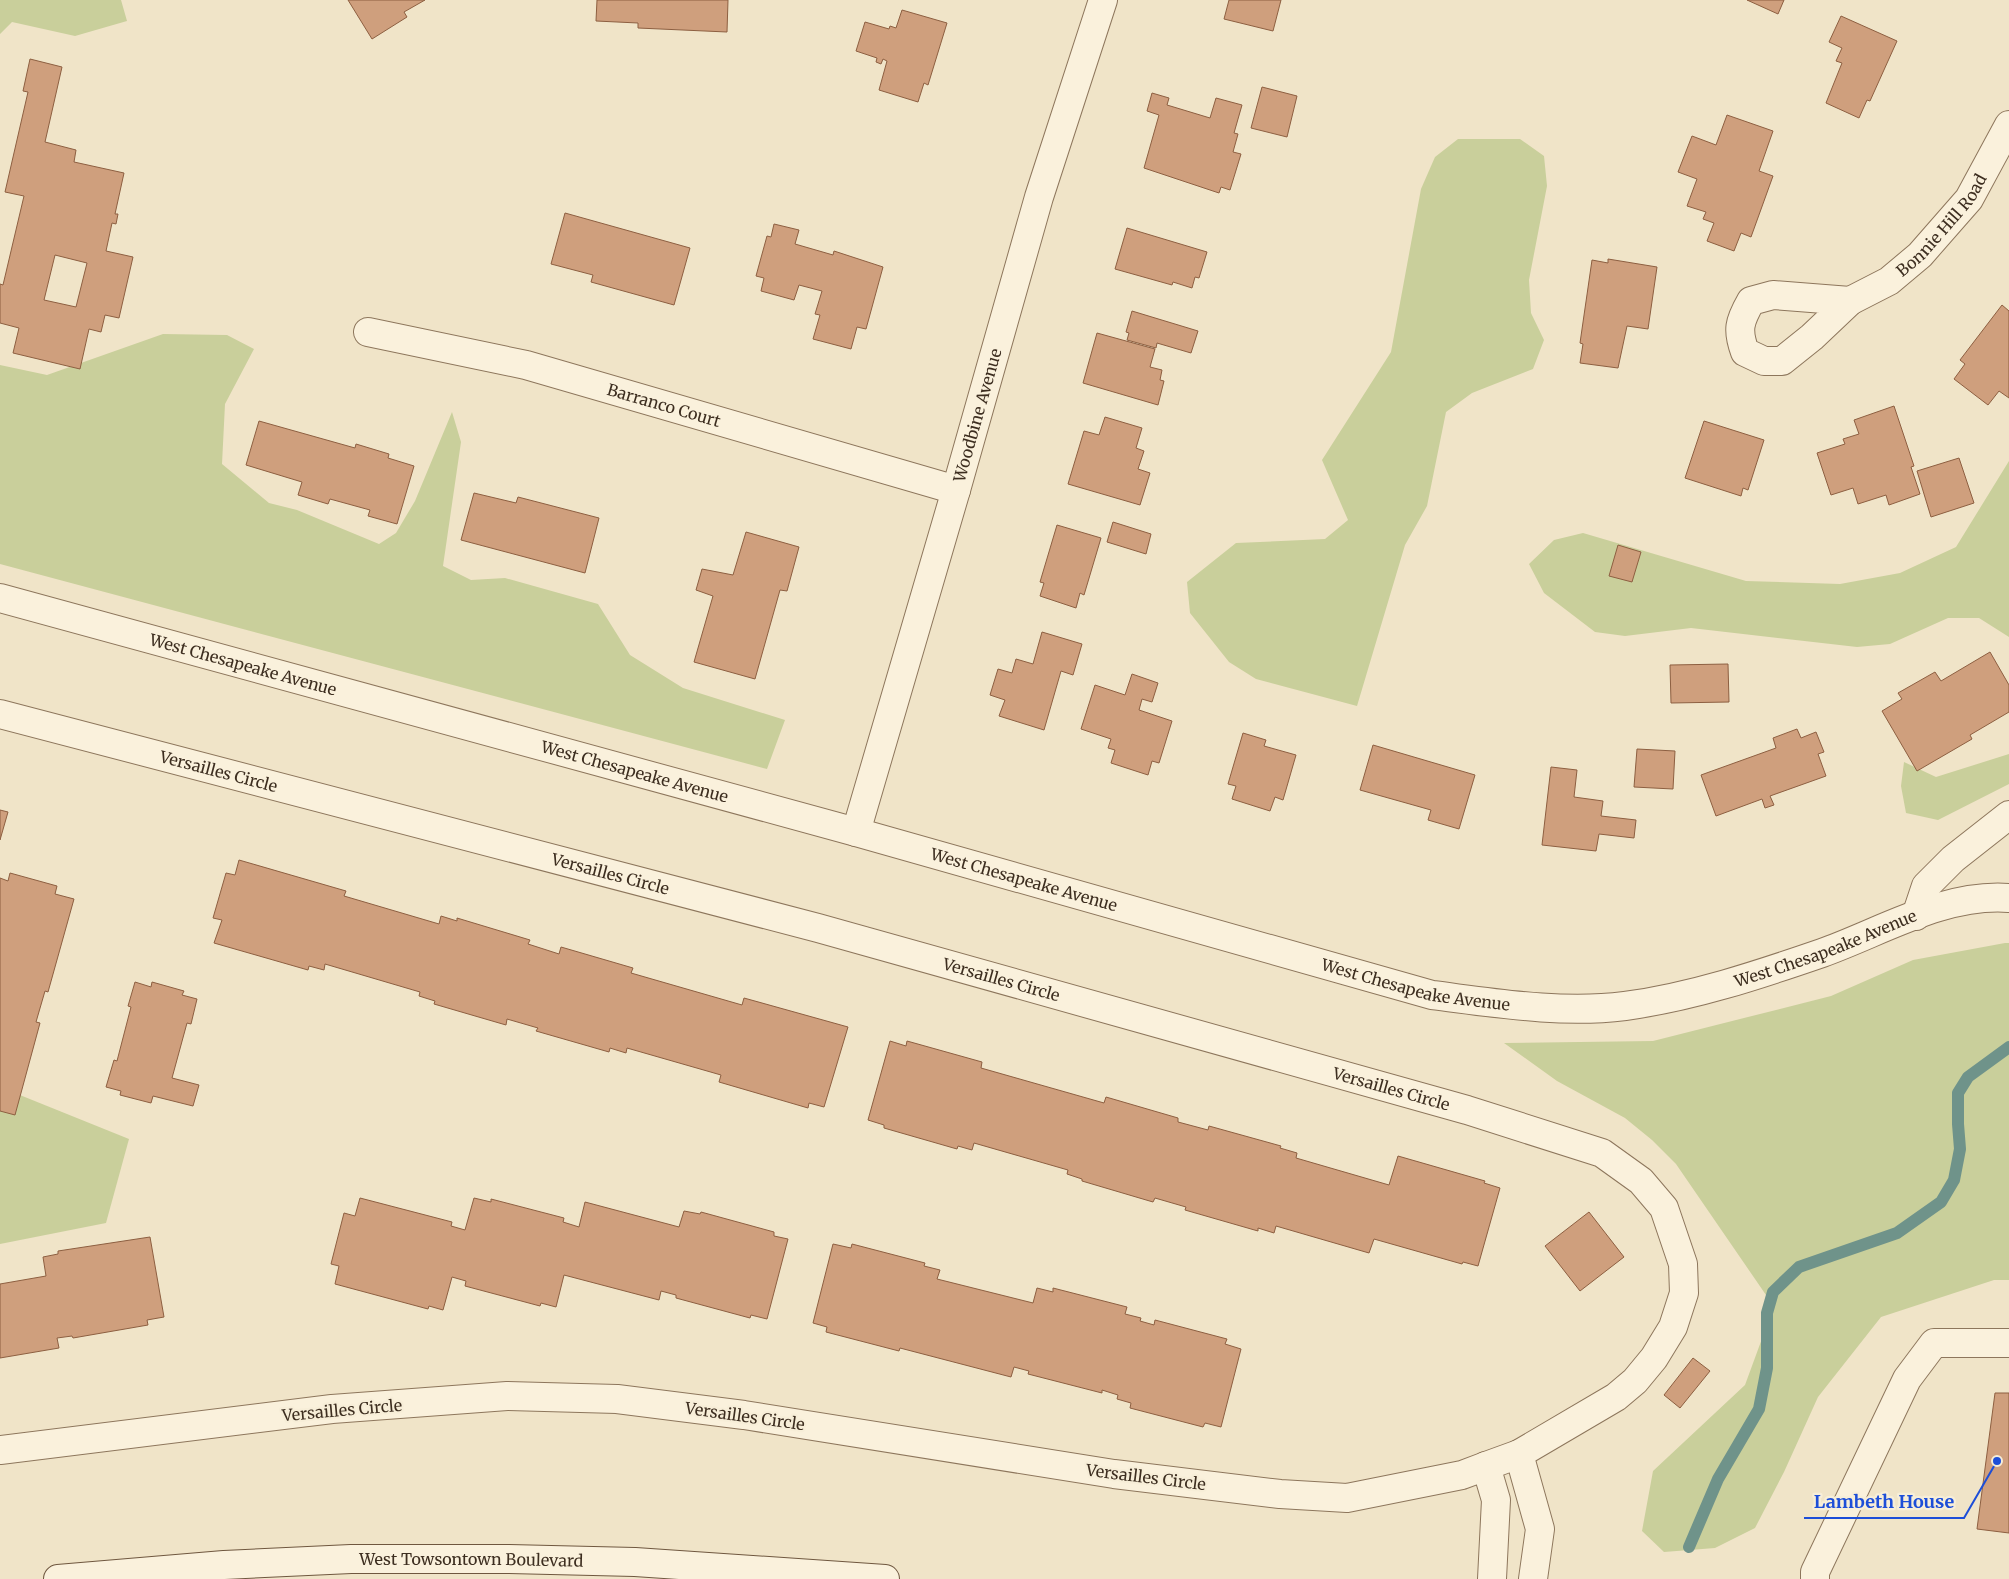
<svg xmlns="http://www.w3.org/2000/svg" width="2009" height="1579" font-family="Merriweather,serif">
  <rect width="100%" height="100%" fill="#f0e4c8"/>
  <!-- green -->
  <g fill="#c9cf9b">
    <polygon points="0,0 121,0 127,21 75,36 12,22 0,34"/>
    <polygon points="1458,139 1520,139 1544,156 1547,186 1529,280 1531,313 1544,340 1533,369 1472,393 1446,412 1427,506 1405,545 1357,706 1256,679 1229,662 1190,613 1187,582 1236,543 1325,539 1348,520 1322,460 1391,352 1421,189 1435,157"/>
    <polygon points="163,334 227,335 254,349 225,404 222,464 269,503 297,510 379,544 396,533 415,501 452,412 461,442 443,566 471,580 505,578 598,604 630,655 683,688 785,720 767,769 0,564 0,365 47,375"/>
    <polygon points="2009,461 2009,637 1979,618 1948,618 1890,644 1857,647 1691,628 1625,636 1595,632 1544,593 1529,564 1554,540 1583,533 1746,581 1840,584 1900,573 1956,547"/>
    <polygon points="2009,754 2009,784 1938,820 1906,813 1901,786 1904,762 1936,777"/>
    <polygon points="2005,943 2009,943 2009,1280 1994,1280 1881,1317 1818,1397 1784,1472 1755,1528 1715,1548 1664,1552 1642,1531 1653,1471 1745,1385 1767,1325 1766,1295 1676,1164 1652,1140 1625,1118 1557,1081 1504,1043 1653,1041 1831,996 1913,960"/>
    <polygon points="0,1087 129,1139 106,1223 0,1244"/>
  </g>
  <g fill="none" stroke-linecap="round" stroke-linejoin="round">
    <!-- stream -->
    <polyline stroke="#6f938a" stroke-width="12" points="1689,1547 1718,1479 1759,1409 1767,1368 1767,1313 1773,1292 1799,1267 1897,1233 1941,1202 1954,1180 1960,1149 1958,1124 1958,1093 1968,1077 2009,1047"/>
  </g>
  <!-- building -->
  <g fill="#cf9f7d" stroke="#8d5f41" fill-rule="evenodd">
    <polygon points="348,0 425,0 404,12 407,17 372,39"/>
    <polygon points="597,0 728,0 727,32 638,28 638,23 596,21"/>
    <polygon points="1229,0 1281,0 1273,31 1224,19"/>
    <polygon points="1747,0 1784,0 1778,14"/>
    <polygon points="902,10 947,23 928,85 924,83 918,102 879,90 887,61 883,59 881,64 876,62 877,58 856,51 865,22 889,29 890,26 896,28"/>
    <polygon points="1841,16 1897,41 1870,101 1867,100 1859,118 1826,103 1842,63 1836,61 1842,48 1829,42"/>
    <path d="M30,59L62,67L45,142L76,150L74,162L124,173L115,214H118L116,224L112,223L106,251L133,257L119,318L105,315L101,332L89,329L80,369L13,353L19,328L0,323V284L3,285L24,196L5,192L28,92L23,91ZM55,255L87,263L76,307L44,300Z"/>
    <polygon points="1262,87 1297,96 1287,137 1251,128"/>
    <polygon points="1152,93 1169,98 1167,105 1210,118 1216,98 1242,105 1234,133 1238,134 1233,152 1241,154 1230,190 1221,187 1219,193 1144,168 1159,115 1147,111"/>
    <polygon points="1727,115 1773,131 1759,171 1773,176 1751,237 1741,233 1734,251 1707,241 1714,223 1703,219 1706,212 1687,206 1697,179 1678,172 1692,136 1716,145"/>
    <polygon points="565,213 690,248 674,305 591,282 593,275 551,264"/>
    <polygon points="774,224 799,230 795,244 833,255 834,251 883,267 866,329 857,327 851,349 813,339 820,315 815,314 822,291 799,285 794,300 761,291 764,278 756,276 767,236 771,237"/>
    <polygon points="1127,228 1207,252 1199,278 1195,277 1192,288 1173,282 1172,285 1115,269"/>
    <polygon points="1608,259 1657,267 1648,329 1627,326 1618,368 1580,363 1583,344 1580,343 1592,260 1608,263"/>
    <polygon points="2002,305 2009,311 2009,398 1999,391 1988,405 1954,379 1965,364 1960,360"/>
    <polygon points="1132,311 1198,331 1191,353 1157,343 1156,348 1127,340 1129,333 1126,332"/>
    <polygon points="1097,333 1155,349 1150,367 1162,370 1160,380 1164,381 1158,405 1083,383"/>
    <polygon points="1894,406 1914,466 1911,467 1920,494 1889,505 1886,495 1858,504 1853,488 1831,495 1817,453 1845,444 1843,439 1859,434 1854,420"/>
    <polygon points="1105,417 1142,428 1136,448 1144,451 1138,469 1150,473 1140,505 1068,484 1084,431 1099,435"/>
    <polygon points="259,421 355,448 356,444 389,454 388,458 414,466 397,524 368,516 370,510 330,499 328,504 298,495 302,482 246,465"/>
    <polygon points="1704,421 1764,440 1748,490 1743,488 1741,496 1685,478"/>
    <polygon points="1959,458 1974,503 1931,517 1917,471"/>
    <polygon points="474,493 516,503 518,497 599,518 585,573 461,540"/>
    <polygon points="1113,522 1151,534 1146,554 1107,542"/>
    <polygon points="1057,525 1101,538 1084,595 1080,593 1076,608 1040,596 1044,583 1040,582"/>
    <polygon points="746,532 799,547 787,591 780,590 755,679 694,662 713,596 696,590 702,569 733,575"/>
    <polygon points="1618,545 1641,552 1632,582 1609,576"/>
    <polygon points="1042,632 1082,644 1073,675 1061,671 1044,730 999,716 1005,700 990,695 998,669 1012,673 1016,659 1033,664"/>
    <polygon points="1990,652 2009,685 2009,712 1970,735 1972,739 1917,771 1882,711 1902,699 1898,693 1935,672 1941,681"/>
    <polygon points="1728,664 1729,702 1671,703 1670,665"/>
    <polygon points="1132,674 1158,683 1152,702 1142,699 1139,710 1172,721 1159,763 1152,761 1148,775 1111,763 1115,750 1108,748 1111,739 1081,729 1095,685 1125,695"/>
    <polygon points="1797,729 1801,738 1816,732 1824,752 1818,754 1826,776 1770,796 1774,805 1765,808 1762,799 1716,816 1701,775 1776,748 1773,738"/>
    <polygon points="1243,733 1266,740 1264,746 1296,755 1283,800 1275,797 1270,811 1232,799 1236,786 1228,784"/>
    <polygon points="1373,745 1475,775 1459,829 1428,820 1431,810 1360,790"/>
    <polygon points="1637,749 1675,751 1673,789 1634,787"/>
    <polygon points="1551,767 1577,770 1574,797 1603,801 1601,816 1636,820 1634,838 1599,834 1596,851 1542,845"/>
    <polygon points="0,810 8,812 0,840"/>
    <polygon points="239,860 346,891 344,896 439,924 441,916 457,921 457,918 530,940 528,944 559,954 561,947 633,968 631,973 742,1005 744,998 848,1027 824,1107 809,1103 808,1108 719,1082 721,1075 627,1048 626,1053 610,1048 609,1052 536,1031 538,1028 507,1019 506,1025 434,1004 435,1001 419,996 420,992 325,964 324,970 309,966 308,970 214,943 222,920 213,918 226,873 235,875"/>
    <polygon points="10,873 57,886 55,894 74,899 48,992 45,991 36,1022 40,1023 15,1115 0,1111 0,878 8,881"/>
    <polygon points="135,982 151,987 152,982 184,991 182,995 197,999 191,1024 187,1023 172,1078 199,1085 193,1106 153,1096 151,1103 120,1095 121,1091 106,1087 114,1060 117,1061 131,1007 128,1006"/>
    <polygon points="890,1041 906,1046 907,1041 982,1062 981,1068 1104,1103 1106,1097 1178,1118 1178,1122 1208,1130 1209,1126 1281,1146 1280,1148 1297,1153 1296,1158 1389,1185 1398,1156 1485,1181 1484,1183 1500,1188 1478,1266 1463,1262 1462,1264 1374,1239 1369,1253 1276,1226 1274,1233 1258,1228 1258,1231 1185,1210 1186,1207 1155,1198 1153,1202 1082,1181 1082,1179 1067,1174 1068,1170 974,1143 972,1150 958,1146 957,1149 884,1128 884,1125 868,1120"/>
    <polygon points="360,1198 452,1222 451,1226 465,1230 474,1198 491,1202 491,1199 564,1218 563,1222 579,1227 585,1202 679,1227 684,1211 700,1214 701,1212 774,1232 774,1236 788,1239 767,1319 751,1315 750,1318 676,1298 676,1295 661,1291 659,1300 564,1275 556,1307 541,1303 540,1306 465,1286 466,1281 452,1277 443,1310 429,1306 428,1309 335,1284 339,1266 331,1264 344,1213 355,1216"/>
    <polygon points="1589,1212 1624,1257 1580,1291 1545,1246"/>
    <polygon points="150,1237 164,1317 147,1320 148,1325 73,1338 72,1336 57,1338 59,1348 0,1358 0,1284 46,1276 43,1257 58,1254 58,1251"/>
    <polygon points="833,1244 851,1248 852,1244 925,1263 924,1266 940,1270 937,1279 1033,1303 1037,1288 1053,1292 1053,1288 1127,1307 1125,1314 1141,1318 1140,1321 1154,1325 1155,1320 1227,1339 1225,1344 1241,1349 1221,1427 1205,1423 1203,1427 1130,1408 1131,1403 1117,1399 1118,1395 1102,1390 1102,1393 1028,1374 1029,1371 1014,1367 1011,1377 900,1348 899,1351 826,1332 827,1327 813,1323"/>
    <polygon points="1693,1358 1710,1371 1680,1408 1664,1395"/>
    <polygon points="1995,1393 2009,1393 2009,1533 1977,1529"/>
  </g>
  <g fill="none" stroke-linecap="round" stroke-linejoin="round">
    <defs>
      <g id="street">
        <path d="M1773,295L1850,301L1812,337L1782,361H1764L1745,352C1737,330 1739,322 1751,301Z"/>
        <path id="s1" d="M1850,301L1889,281L1920,255L1969,199L2009,125"/>
        <path id="s2" d="M368,332L526,365L956,490"/>
        <path id="s3" d="M0,598L856,832L1432,995C1496,1003 1561,1014 1625,1006C1692,997 1758,975 1822,953C1881,932 1944,893 2009,898"/>
        <path id="s4" d="M0,714L818,928L1467,1110L1602,1153L1641,1181L1664,1208L1683,1264L1684,1293L1673,1327L1654,1358L1635,1381L1616,1397L1519,1454L1486,1466L1462,1475L1347,1498L1280,1494L1114,1474L744,1415L617,1399L507,1396L332,1409L0,1450"/>
        <path id="s5" d="M856,832L956,490L1039,197L1103,0"/>
        <polyline points="1916,916 1926,886 1953,859 2009,815"/>
        <polyline points="1519,1454 1540,1529 1533,1579"/>
        <polyline points="1486,1466 1496,1500 1492,1579"/>
        <polyline points="1815,1579 1815,1572 1907,1379 1934,1343 2009,1343"/>
      </g>
      <g id="secondary">
        <path id="s6" d="M58,1579L224,1565L351,1559H509L635,1562L885,1579"/>
      </g>
    </defs>
    <!-- street casing -->
    <use href="#street" stroke="#8d765c" stroke-width="30"/>
    <!-- secondary casing -->
    <use href="#secondary" stroke="#6f573f" stroke-width="30"/>
    <!-- street -->
    <use href="#street" stroke="#faf1dc" stroke-width="28"/>
    <!-- secondary -->
    <use href="#secondary" stroke="#faf1dc" stroke-width="28"/>
  </g>
  <g text-anchor="middle" dominant-baseline="central" stroke-width="4.5" stroke-linejoin="round" paint-order="stroke">
    <!-- street labels -->
    <g font-size="16" fill="#3d2e20" stroke="#f7eed8">
      <text stroke="none"><textPath href="#s1" startOffset="121">Bonnie Hill Road</textPath></text>
      <text stroke="none"><textPath href="#s2" startOffset="305">Barranco Court</textPath></text>
      <text stroke="none"><textPath href="#s5" startOffset="434">Woodbine Avenue</textPath></text>
      <text stroke="none"><textPath href="#s3" startOffset="252">West Chesapeake Avenue</textPath></text>
      <text stroke="none"><textPath href="#s4" startOffset="226">Versailles Circle</textPath></text>
      <text stroke="none"><textPath href="#s3" startOffset="658">West Chesapeake Avenue</textPath></text>
      <text stroke="none"><textPath href="#s4" startOffset="631">Versailles Circle</textPath></text>
      <text stroke="none"><textPath href="#s3" startOffset="1062">West Chesapeake Avenue</textPath></text>
      <text stroke="none"><textPath href="#s3" startOffset="1889">West Chesapeake Avenue</textPath></text>
      <text stroke="none"><textPath href="#s4" startOffset="1036">Versailles Circle</textPath></text>
      <text stroke="none"><textPath href="#s3" startOffset="1468">West Chesapeake Avenue</textPath></text>
      <text stroke="none"><textPath href="#s4" startOffset="1441">Versailles Circle</textPath></text>
      <text transform="translate(342 1410) rotate(-5)">Versailles Circle</text>
      <text transform="translate(745 1416) rotate(8)">Versailles Circle</text>
      <text transform="translate(1146 1477) rotate(7)">Versailles Circle</text>
      <text stroke="none"><textPath href="#s6" startOffset="414">West Towsontown Boulevard</textPath></text>
    </g>
  </g>
  <!-- callouts -->
  <path fill="none" stroke="#1d4ed8" stroke-width="2" d="M1997 1461L1964 1518H1804"/>
  <circle fill="#1d4ed8" stroke="#f7eed8" stroke-width="2" cx="1997" cy="1461" r="5"/>
  <g font-size="18" text-anchor="middle" font-weight="bold" fill="#1d4ed8" stroke="#f7eed8" stroke-width="4.5" stroke-linejoin="round" paint-order="stroke">
    <text x="1884" y="1508">Lambeth House</text>
  </g>
</svg>
